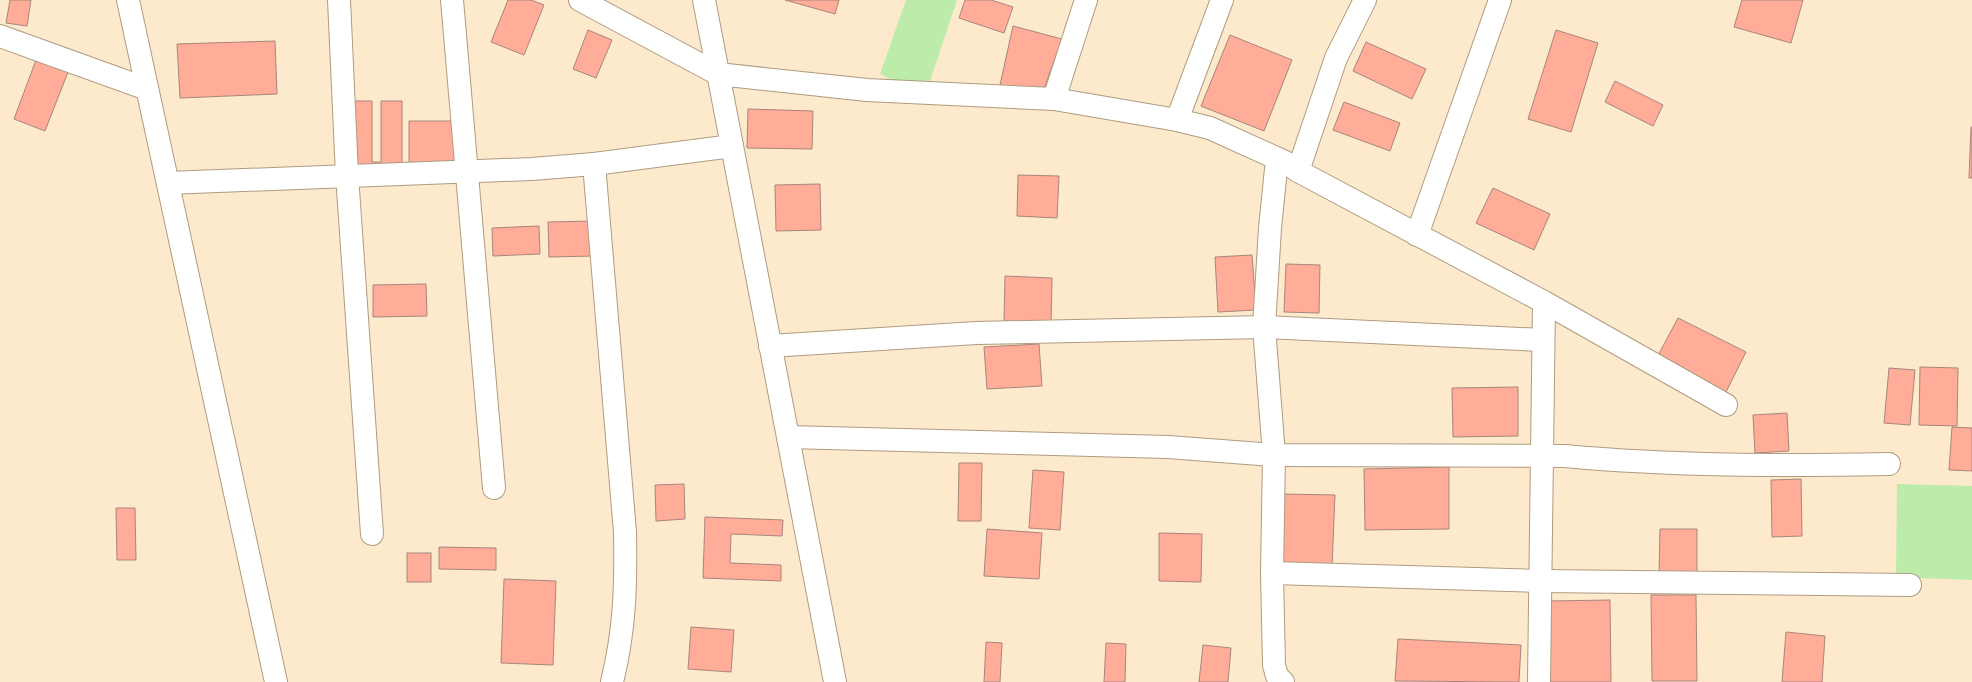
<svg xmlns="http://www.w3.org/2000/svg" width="1972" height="682" font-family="Cabin,sans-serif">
  <rect width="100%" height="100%" fill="#fde9cb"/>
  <!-- green -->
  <g fill="#bdeba9">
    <polygon points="906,0 957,0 925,96 880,74"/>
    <polygon points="1897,484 1972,486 1972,580 1896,577"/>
  </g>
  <!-- building -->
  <g fill="#ffad99" stroke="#a8857d">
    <polygon points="10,0 31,0 27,26 6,23"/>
    <polygon points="508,0 531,0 544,5 524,55 491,42"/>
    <polygon points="785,0 839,0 835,14"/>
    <polygon points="965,0 991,0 1013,7 1004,33 959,18"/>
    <polygon points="1742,0 1803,0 1791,43 1734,27"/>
    <polygon points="1013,26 1062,39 1042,94 1000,85"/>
    <polygon points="588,30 612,40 596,78 573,69"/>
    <polygon points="1556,30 1598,43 1571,132 1528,119"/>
    <polygon points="1230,35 1292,60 1264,131 1201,106"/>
    <polygon points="275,41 277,94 180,98 177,44"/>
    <polygon points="1366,42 1426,69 1412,99 1353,71"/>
    <polygon points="36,60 68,72 45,131 14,119"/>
    <polygon points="1615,81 1663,105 1653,126 1605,102"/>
    <polygon points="351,101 372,101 372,162 381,162 381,101 402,101 402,172 351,173"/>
    <polygon points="1344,102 1400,123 1390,151 1333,130"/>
    <polygon points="748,109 813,111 812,149 747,148"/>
    <polygon points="409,121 459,121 460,170 409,170"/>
    <polygon points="1971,127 1972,127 1972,178 1969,178"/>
    <polygon points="1018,175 1059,176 1057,218 1017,216"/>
    <polygon points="820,184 821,230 776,231 775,185"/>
    <polygon points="1493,188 1550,214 1534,250 1476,223"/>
    <polygon points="593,221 594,256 549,257 548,222"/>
    <polygon points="539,226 540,254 493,256 492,228"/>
    <polygon points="1252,255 1256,310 1218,312 1215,257"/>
    <polygon points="1286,264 1320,265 1319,313 1284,312"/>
    <polygon points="1005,276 1052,278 1051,323 1004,322"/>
    <polygon points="426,284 427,316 373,317 373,285"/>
    <polygon points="1678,318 1746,352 1724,396 1655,361"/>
    <polygon points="1039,344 1042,386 987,389 984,347"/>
    <polygon points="1920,367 1958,368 1957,426 1919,425"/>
    <polygon points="1889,368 1915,370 1910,425 1884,423"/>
    <polygon points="1518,387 1518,436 1453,437 1452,388"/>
    <polygon points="1787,413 1789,451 1755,453 1753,415"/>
    <polygon points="1952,427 1972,428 1972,471 1949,470"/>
    <polygon points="959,463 982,463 981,521 958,521"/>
    <polygon points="1449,467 1449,529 1365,530 1364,469"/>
    <polygon points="1033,470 1064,472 1060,530 1029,528"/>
    <polygon points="1801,479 1802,536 1772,537 1771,480"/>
    <polygon points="684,484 685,519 656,521 655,485"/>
    <polygon points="1283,494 1335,495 1332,568 1280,566"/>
    <polygon points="116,508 135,508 136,560 117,560"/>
    <polygon points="705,517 783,520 782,536 731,534 730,563 781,565 781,581 703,578"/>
    <polygon points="987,529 1042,533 1039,579 984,576"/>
    <polygon points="1660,529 1697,529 1697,576 1659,576"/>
    <polygon points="1159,533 1202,534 1201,582 1159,581"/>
    <polygon points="439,547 496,548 496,570 439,569"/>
    <rect x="407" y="553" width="24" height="29"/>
    <polygon points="504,579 556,581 553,665 501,663"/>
    <polygon points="1651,595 1696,595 1697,681 1652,681"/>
    <polygon points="1610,600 1611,682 1550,682 1548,601"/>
    <polygon points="691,627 734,630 731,672 688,669"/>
    <polygon points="1786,632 1825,636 1822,682 1782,682"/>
    <polygon points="1398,639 1521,645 1519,682 1395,681"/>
    <polygon points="986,642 1002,643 1000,682 984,682"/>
    <polygon points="1106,643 1126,644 1125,682 1104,682"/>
    <polygon points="1203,645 1231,648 1228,682 1199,682"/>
  </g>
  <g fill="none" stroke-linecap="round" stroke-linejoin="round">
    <defs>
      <g id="minor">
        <polyline points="128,0 276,682"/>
        <polyline points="339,0 347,175 372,534"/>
        <polyline points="452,0 494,488"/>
        <polyline points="580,0 718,74 867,90 1054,99 1177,120 1210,128 1285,162 1298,171 1544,302 1726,405"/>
        <polyline points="704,0 835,682"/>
        <polyline points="0,36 147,89"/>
        <polyline points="1054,99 1086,0"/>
        <polyline points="1177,120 1222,0"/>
        <polyline points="1277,159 1270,228 1264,327 1274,455 1272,573 1274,665 1277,676 1283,682"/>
        <path d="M594,164L625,532C626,586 625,629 612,682"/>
        <polyline points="1298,171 1336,58 1365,0"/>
        <polyline points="168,183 532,169 594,164 732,146"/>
        <polyline points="1417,235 1500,0"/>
        <polyline points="770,346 976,333 1264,327 1543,340"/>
        <path d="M788,437L1168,447L1274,455L1565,456C1673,466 1781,466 1889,464"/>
        <polyline points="1272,573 1540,581 1910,585"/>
        <polyline points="1539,682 1544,302"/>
      </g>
    </defs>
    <!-- minor casing -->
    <use href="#minor" stroke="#af9c80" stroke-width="24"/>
    <!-- minor -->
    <use href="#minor" stroke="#fff" stroke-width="22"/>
  </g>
</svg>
